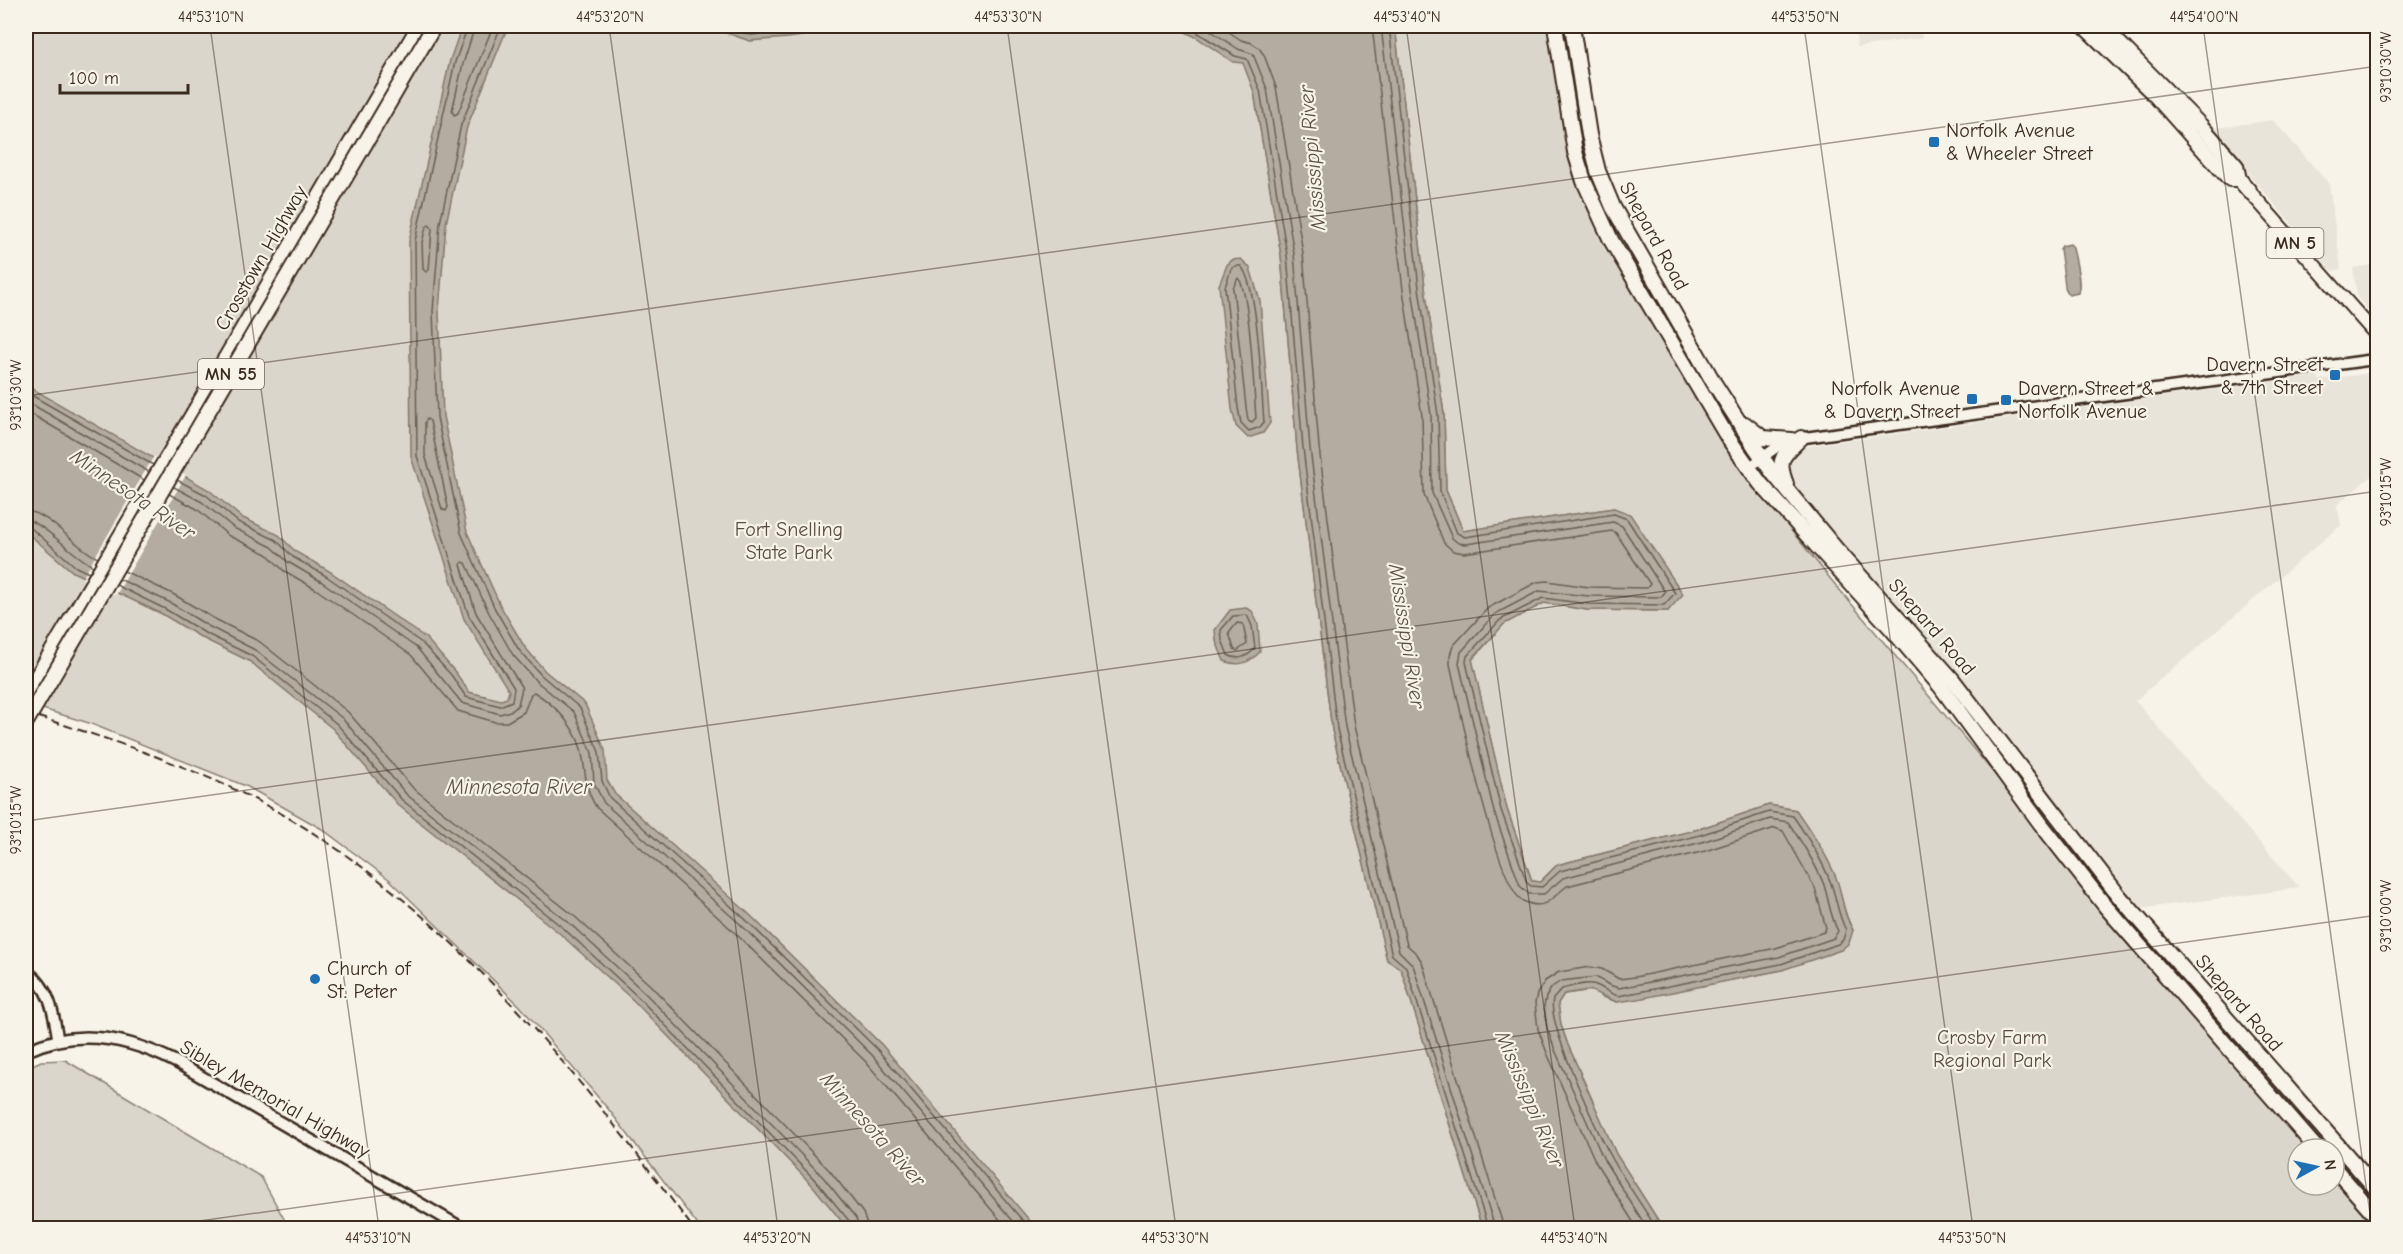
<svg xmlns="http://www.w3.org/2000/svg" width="2403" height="1254" font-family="'Comic Neue',sans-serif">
  <rect width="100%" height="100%" fill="#f7f3e8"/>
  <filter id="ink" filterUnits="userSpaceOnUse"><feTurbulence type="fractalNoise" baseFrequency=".0167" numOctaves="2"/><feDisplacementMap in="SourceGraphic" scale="12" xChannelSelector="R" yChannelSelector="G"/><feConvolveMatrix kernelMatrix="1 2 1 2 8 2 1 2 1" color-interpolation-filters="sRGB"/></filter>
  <g filter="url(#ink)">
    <!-- built -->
    <g fill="#e9e4d9">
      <polygon points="1855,26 1920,26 1922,38 1857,47"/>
      <polygon points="2273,120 2329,184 2341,269 2332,271 2210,129"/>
      <polygon points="2377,264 2378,264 2377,321 2357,297 2353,268"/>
      <polygon points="2377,372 2377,471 2337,505 2341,525 2135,701 2299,887 2278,891 2137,909 1957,679 1790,481 1784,461 1801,447 2318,375 2319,380"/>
    </g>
    <!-- green -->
    <g fill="#dbd6cb" stroke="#8b8074" stroke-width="1.5">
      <polygon points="26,26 1249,26 1254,92 1281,255 1297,449 1332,730 1387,960 1401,969 1482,1228 700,1228 609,1110 520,1006 390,880 322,829 248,787 89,723 26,704"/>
      <path d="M1395,26H1550L1575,172L1588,206L1608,245L1740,467L1828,576L2310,1149H2298V1185H2334V1178L2376,1228H1663L1616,1154L1568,1045L1561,1025L1558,1003L1564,994L1594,990L1602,997L1617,1002L1782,970L1853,930C1843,914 1843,898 1836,880C1828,856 1811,832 1796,810L1769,805L1699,829L1557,865L1540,882L1532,881L1507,809L1472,660L1504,624L1544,603L1587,610L1668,611L1614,508L1463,531L1446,490L1444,414L1425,287Z"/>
      <polygon points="1561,26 1567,26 1617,225 1615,226 1598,196 1581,150"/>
      <polygon points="65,1060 261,1177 289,1228 26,1228 26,1068 41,1061"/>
    </g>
    <!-- water -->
    <g fill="#b4aca0" stroke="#84786c" stroke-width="1.5">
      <polygon points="462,26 508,26 467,127 446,224 439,311 443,416 467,532 501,607 524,646 545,671 585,704 605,750 607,780 615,794 748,913 882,1045 1036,1228 847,1228 813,1186 634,1001 558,932 398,805 333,729 249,661 202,638 162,614 73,572 26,532 26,385 209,490 241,517 279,535 296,552 329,571 426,638 456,673 469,692 501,700 507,698 509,691 464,619 411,457 409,241 450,60"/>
      <polygon points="706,26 872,26 788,38 750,41"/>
      <path d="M1173,26H1395L1425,287L1444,414L1446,490L1463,531L1614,508L1630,514L1683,594L1668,611L1587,610L1544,603L1504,624L1472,659L1507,809L1532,881L1540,882L1557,865L1699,829L1769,805L1796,810C1811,832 1828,856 1837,880C1843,898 1843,914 1853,930L1849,943L1841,950L1782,970L1638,999L1617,1002L1589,990L1564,994L1558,1003L1561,1025L1568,1045L1616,1154L1663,1228H1482L1401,969L1387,960L1332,730L1297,449L1281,255L1254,92L1243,63L1233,62L1196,37Z"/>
      <path d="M2070,244L2073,247C2075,259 2082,283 2078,293L2069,295L2066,292L2060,249L2062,246Z"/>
      <polygon points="1241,259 1250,268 1260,301 1270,423 1263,433 1248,438 1236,426 1232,409 1219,285 1227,265 1232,260"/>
      <path d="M1246,608L1252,611L1258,624L1260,652C1249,663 1239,667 1224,661L1216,641L1215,630L1230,610Z"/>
    </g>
    <!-- pier -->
    <polygon fill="#f7f3e8" points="154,456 186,475 116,595 82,579"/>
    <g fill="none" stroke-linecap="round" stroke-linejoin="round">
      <!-- shore -->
      <g stroke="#6b5e52" stroke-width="1.5">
        <polyline points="475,26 463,64 452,111 454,115 458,113 493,26"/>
        <polyline points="501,26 461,125 440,223 433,311 437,417 461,533 495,609 519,650 541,675 580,708 599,752 602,781 610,798 744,918 877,1049 1029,1228"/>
        <polyline points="722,26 751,35 835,26"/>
        <polyline points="1187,26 1235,56 1247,59 1260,90 1287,255 1303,448 1337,729 1392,955 1406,967 1488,1228"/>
        <polyline points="1204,26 1238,49 1253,54 1267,89 1294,254 1310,448 1345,727 1399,951 1413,965 1495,1228"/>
        <polyline points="1220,26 1241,40 1252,43 1259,48 1264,55 1276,87 1303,253 1319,447 1354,726 1407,945 1417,954 1422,962 1504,1228"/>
        <path d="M1372,26L1403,290L1422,416L1424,495L1444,543L1453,551L1464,553L1612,531L1616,533L1650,584L1647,588L1589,587L1547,581L1537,582L1488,608L1453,646L1450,655V664C1458,701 1497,888 1523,901C1546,912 1552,897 1567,886L1705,851L1775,828L1783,831L1815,888L1826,928L1824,932L1776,948L1635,977L1619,979L1602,969L1590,967L1559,972L1545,981L1537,994L1535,1003L1538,1029L1547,1053L1596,1163L1637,1228"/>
        <path d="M1381,26L1412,289L1431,415L1432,493L1452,538L1458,543L1466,544L1613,522L1622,526L1665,592L1661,597L1589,596L1539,591L1495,614L1461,652L1459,663L1494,812L1520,886L1529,894H1544L1563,878L1702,842L1770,819L1788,822C1801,841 1816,864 1824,885C1829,901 1830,916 1838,931L1834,938L1779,957L1619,988L1609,985L1596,977L1561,981L1552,987L1546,997L1544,1006L1547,1028L1555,1050L1604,1160L1647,1228"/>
        <path d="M1389,26L1419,288L1438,415L1440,491L1457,533L1465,537L1614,514L1627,519L1675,593L1664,605L1588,604L1543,598L1500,620L1467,656L1466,662L1501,810L1527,883L1531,886L1542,887L1560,871L1700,835L1769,812L1793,816C1807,836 1821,858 1830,881C1837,898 1837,914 1846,930L1843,940L1838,944L1781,964L1618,996C1607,993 1605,988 1596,985C1587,981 1571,987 1562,989L1553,999C1546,1022 1598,1133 1612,1158C1625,1182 1642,1205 1656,1228"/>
        <polygon points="429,225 432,228 429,270 426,272 423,269 422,242 426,227"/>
        <path d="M1235,266H1241C1259,287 1261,390 1264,422L1260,427L1249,431L1241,423L1238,408L1225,287L1231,269Z"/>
        <path d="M1238,278C1250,289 1254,396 1256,418L1252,422L1248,420L1246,407L1233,288Z"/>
        <polyline points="26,392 153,465"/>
        <polyline points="26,401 149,472"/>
        <polyline points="26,411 144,480"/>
        <polygon points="427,419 430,421 448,507 446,511 442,509 425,455 425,422"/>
        <polyline points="177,480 206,495 238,522 276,540 293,557 326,576 422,643 452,676 466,697 500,706 512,701 514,688 469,616 417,456 415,241 455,62 468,26"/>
        <polyline points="174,487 202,502 234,528 272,547 288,562 322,582 417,648 462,703 500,714 513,710 518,705 522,688 476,613 461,565 462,562 466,563 489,613 513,655 536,681 574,712 592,753 594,783 604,803 739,923 872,1055 1019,1228"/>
        <path d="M169,494L197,509L229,536L267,554L283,570L317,590L411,655L458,711L495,722H507L524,712L531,694L534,692C557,706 580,731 583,759C586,778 586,792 597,808L732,930L865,1061L1007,1228"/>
        <path d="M26,511C49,512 75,548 98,558"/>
        <path d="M26,520C42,521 74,557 93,566"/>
        <polyline points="26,528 32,529 76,567 89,573"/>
        <polyline points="124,571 173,594 213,618 260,642 348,712 413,788 572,914 650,985 830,1171 863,1213 868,1228"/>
        <polyline points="119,579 169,602 208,626 255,650 342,718 407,795 567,921 644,992 823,1177 856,1218 859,1228"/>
        <polyline points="116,585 165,609 205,633 252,656 337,724 402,800 562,927 638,997 817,1182 850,1222 852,1228"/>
        <path d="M1247,615L1252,626L1255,648C1248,657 1238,661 1228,655L1222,640L1221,630L1233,616Z"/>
        <polygon points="1237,623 1243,624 1247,644 1237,651 1234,649 1229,633"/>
      </g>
      <defs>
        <g id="tertiary">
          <polyline points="1748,468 1777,447 1801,438 2378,359"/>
          <path d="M26,971C50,986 54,1014 58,1040"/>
        </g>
        <path id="secondary" d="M26,1051C77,1027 128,1037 176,1062L462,1228"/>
        <polyline id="primary" points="2250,192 2378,337"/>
        <g id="trunk">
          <polyline points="1555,26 1575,152 1584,181 1611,240 1728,438 1760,483 1890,627 1941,687 2041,824 2106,907 2317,1149"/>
          <polyline points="1572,26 1589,135 1598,171 1613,207 1714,383 1755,447 1773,473 1836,549 1952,679 2119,896 2378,1191"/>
          <polyline points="1745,424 1763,438 1792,440"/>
          <path d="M1786,484C1776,458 1783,456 1801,438"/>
          <polyline points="2334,1168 2378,1218"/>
        </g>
        <g id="motorway">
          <polyline points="2084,26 2154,94 2227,176 2230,179 2239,179"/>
          <polyline points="2102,26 2201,126 2236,166 2239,179"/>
          <polyline points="2239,179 2250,192"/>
          <polyline points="26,695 193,414 419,26"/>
        </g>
      </defs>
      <!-- tertiary casing -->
      <use href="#tertiary" stroke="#3b2a1e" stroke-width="14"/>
      <!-- secondary casing -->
      <use href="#secondary" stroke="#3b2a1e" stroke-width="15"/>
      <!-- primary casing -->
      <use href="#primary" stroke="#3b2a1e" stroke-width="16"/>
      <!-- trunk casing -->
      <use href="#trunk" stroke="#3b2a1e" stroke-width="18"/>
      <!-- motorway casing -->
      <use href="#motorway" stroke="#3b2a1e" stroke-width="18"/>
      <!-- tertiary -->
      <use href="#tertiary" stroke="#f7f3e8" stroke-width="9"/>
      <!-- secondary -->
      <use href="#secondary" stroke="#f7f3e8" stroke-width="10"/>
      <!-- primary -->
      <use href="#primary" stroke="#f7f3e8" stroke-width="12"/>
      <!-- trunk -->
      <use href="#trunk" stroke="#f7f3e8" stroke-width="14"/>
      <!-- motorway -->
      <use href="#motorway" stroke="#f7f3e8" stroke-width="14"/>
      <!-- rail -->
      <path stroke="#3b2a1e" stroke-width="2" stroke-dasharray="9 4.5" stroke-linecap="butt" d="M26,713C113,740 208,771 287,817C453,914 580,1077 693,1228"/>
      <defs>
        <polyline id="motorway-bridge" points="26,722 434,26"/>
      </defs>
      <!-- motorway-bridge casing -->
      <use href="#motorway-bridge" stroke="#3b2a1e" stroke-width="18" stroke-linecap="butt"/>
      <!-- motorway-bridge -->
      <use href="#motorway-bridge" stroke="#f7f3e8" stroke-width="14"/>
    </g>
  </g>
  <!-- ticks -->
  <path fill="none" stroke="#3b2a1e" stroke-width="1.5" stroke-opacity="0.45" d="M210,26L379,1228M609,26L778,1228M1007,26L1176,1228M1406,26L1575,1228M1804,26L1973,1228M2203,26L2372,1228M26,396L2378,66M26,821L2378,491M150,1228L2378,915"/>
  <!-- markers -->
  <g fill="#1f6fb2" stroke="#f7f3e8" stroke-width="2">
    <rect x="1928" y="136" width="12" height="12" rx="3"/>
    <rect x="2329" y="369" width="12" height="12" rx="3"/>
    <rect x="1966" y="393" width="12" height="12" rx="3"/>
    <rect x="2000" y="394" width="12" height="12" rx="3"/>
    <circle cx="315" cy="979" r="6"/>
  </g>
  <g text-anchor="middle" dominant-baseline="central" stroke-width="4.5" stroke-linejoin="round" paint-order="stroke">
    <!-- shield labels -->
    <g fill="#f7f3e8" stroke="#73665b" stroke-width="1.5">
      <rect x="2266.5" y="228" width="57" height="30" rx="4.5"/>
      <rect x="198" y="359" width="66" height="30" rx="4.5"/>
    </g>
    <g font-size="18" font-weight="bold" fill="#3b2a1e">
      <text x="2295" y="243">MN 5</text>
      <text x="231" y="374">MN 55</text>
    </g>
    <!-- poi labels -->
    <g font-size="20" fill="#3b2a1e" stroke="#f7f3e8" text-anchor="start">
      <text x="1946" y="130">Norfolk Avenue<tspan x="1946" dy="23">&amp; Wheeler Street</tspan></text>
      <text x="2323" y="364" text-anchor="end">Davern Street<tspan x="2323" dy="23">&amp; 7th Street</tspan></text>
      <text x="1960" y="388" text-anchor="end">Norfolk Avenue<tspan x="1960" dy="23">&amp; Davern Street</tspan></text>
      <text x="2018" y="388">Davern Street &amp;<tspan x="2018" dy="23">Norfolk Avenue</tspan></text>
      <text x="327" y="968">Church of<tspan x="327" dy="23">St. Peter</tspan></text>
    </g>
    <!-- street labels -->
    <g font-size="20" fill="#3b2a1e" stroke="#f7f3e8">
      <text transform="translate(1654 236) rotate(61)">Shepard Road</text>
      <text transform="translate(261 258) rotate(-60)">Crosstown Highway</text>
      <text transform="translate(1932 627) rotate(49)">Shepard Road</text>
      <text transform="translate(2239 1003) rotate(49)">Shepard Road</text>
      <text transform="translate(275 1099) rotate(30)">Sibley Memorial Highway</text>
    </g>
    <!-- park labels -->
    <g font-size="20" fill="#5b4c41" stroke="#f7f3e8">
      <text x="789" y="529">Fort Snelling<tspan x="789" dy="23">State Park</tspan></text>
      <text x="1992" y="1037">Crosby Farm<tspan x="1992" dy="23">Regional Park</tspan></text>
    </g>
    <!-- water labels -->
    <g font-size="21" font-style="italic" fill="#5f5145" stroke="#f7f3e8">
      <text transform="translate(1312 158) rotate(-95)">Mississippi River</text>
      <text transform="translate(133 494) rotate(34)">Minnesota River</text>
      <text transform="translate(1407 636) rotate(81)">Mississippi River</text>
      <text x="519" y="787">Minnesota River</text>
      <text transform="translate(1530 1099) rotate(67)">Mississippi River</text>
      <text transform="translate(873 1129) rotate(48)">Minnesota River</text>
    </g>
  </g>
  <!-- margin -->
  <rect width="2403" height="1254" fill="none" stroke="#f7f3e8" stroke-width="66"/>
  <!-- north arrow -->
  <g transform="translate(2316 1167) rotate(82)"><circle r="28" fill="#f7f3e8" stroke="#aca397" stroke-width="1.5"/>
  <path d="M0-4.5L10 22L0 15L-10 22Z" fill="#1f6fb2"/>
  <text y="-9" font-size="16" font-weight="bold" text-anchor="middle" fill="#3b2a1e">N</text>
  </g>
  <!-- scale -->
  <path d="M60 84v9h128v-9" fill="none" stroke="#3b2a1e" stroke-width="3"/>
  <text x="69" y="84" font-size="18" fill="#3b2a1e" stroke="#f7f3e8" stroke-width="4.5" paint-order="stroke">100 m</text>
  <rect x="33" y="33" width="2337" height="1188" fill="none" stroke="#3b2a1e" stroke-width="2"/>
  <g font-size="15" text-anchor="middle" fill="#3b2a1e">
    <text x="211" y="22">44°53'10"N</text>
    <text x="610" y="22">44°53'20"N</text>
    <text x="1008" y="22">44°53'30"N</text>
    <text x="1407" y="22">44°53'40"N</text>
    <text x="1805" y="22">44°53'50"N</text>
    <text x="2204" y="22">44°54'00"N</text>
    <text transform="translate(2386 67) rotate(-90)" y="5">93°10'30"W</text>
    <text transform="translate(16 395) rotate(-90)" y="5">93°10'30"W</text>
    <text transform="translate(2386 492) rotate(-90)" y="5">93°10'15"W</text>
    <text transform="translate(16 820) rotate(-90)" y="5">93°10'15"W</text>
    <text transform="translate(2386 916) rotate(-90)" y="5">93°10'00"W</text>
    <text x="378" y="1243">44°53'10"N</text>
    <text x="777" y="1243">44°53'20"N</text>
    <text x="1175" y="1243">44°53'30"N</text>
    <text x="1574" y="1243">44°53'40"N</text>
    <text x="1972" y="1243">44°53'50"N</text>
  </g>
</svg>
